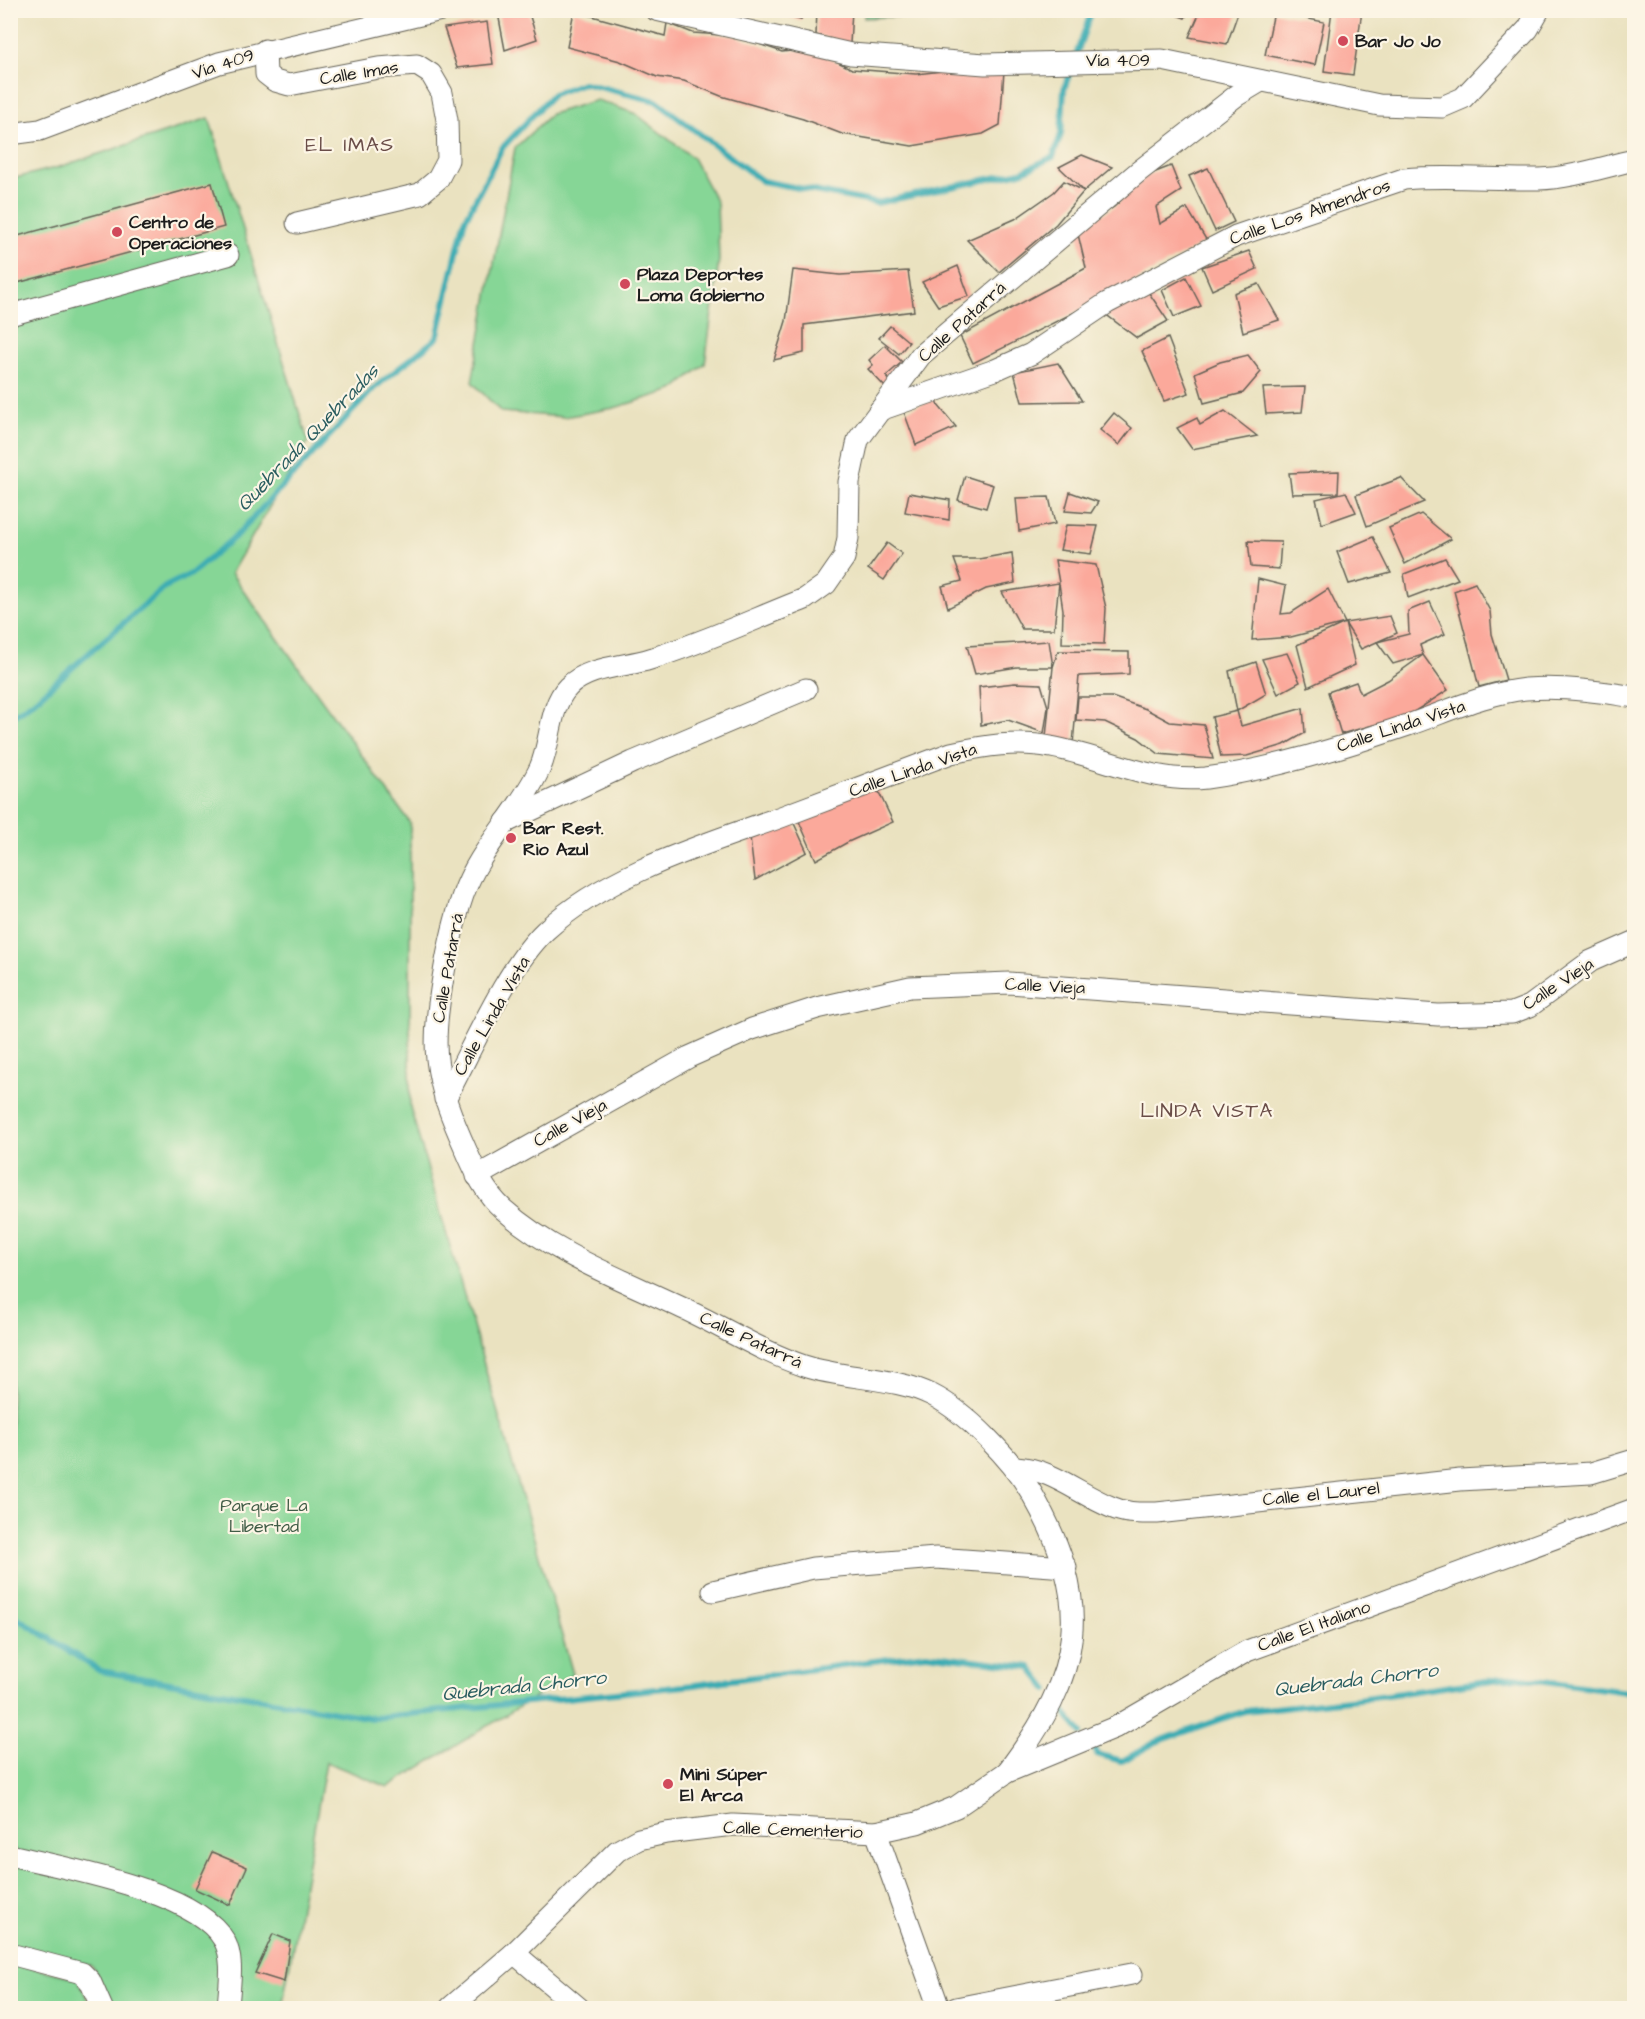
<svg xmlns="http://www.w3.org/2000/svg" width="1645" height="2019" font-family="'Architects Daughter',sans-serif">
  <rect width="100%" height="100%" fill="#fcf5e5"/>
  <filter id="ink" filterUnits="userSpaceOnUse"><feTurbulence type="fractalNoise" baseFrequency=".0167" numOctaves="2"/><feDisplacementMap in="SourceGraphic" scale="12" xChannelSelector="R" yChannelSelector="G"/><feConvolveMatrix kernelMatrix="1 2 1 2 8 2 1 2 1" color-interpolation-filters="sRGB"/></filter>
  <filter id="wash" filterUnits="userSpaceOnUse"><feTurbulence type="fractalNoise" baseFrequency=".008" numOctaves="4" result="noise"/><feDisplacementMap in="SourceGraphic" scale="24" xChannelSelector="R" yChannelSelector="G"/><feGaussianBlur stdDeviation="1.35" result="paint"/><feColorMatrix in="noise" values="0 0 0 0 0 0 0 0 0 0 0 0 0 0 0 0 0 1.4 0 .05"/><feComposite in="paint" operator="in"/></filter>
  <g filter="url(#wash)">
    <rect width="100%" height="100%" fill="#eae2c0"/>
    <!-- green -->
    <g fill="#86d696" stroke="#517959" stroke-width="1.5">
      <polygon points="597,100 636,114 693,158 717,203 719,260 705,364 673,390 614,408 564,417 501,412 472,382 515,148 551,114"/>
      <polygon points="209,118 308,441 231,573 410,823 410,1107 573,1674 388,1787 326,1762 282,2008 113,2008 92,1966 11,1946 11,179 59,167"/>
      <polygon points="11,1963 77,1978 92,2008 11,2008"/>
    </g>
    <!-- forest -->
    <polygon fill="#6cb77f" stroke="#446a4e" stroke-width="1.5" points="865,10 935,10 935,11 934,15 864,18"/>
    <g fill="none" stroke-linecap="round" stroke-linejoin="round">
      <!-- stream -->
      <g stroke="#3aacb3" stroke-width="6">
        <polyline points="10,718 33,702 165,587 191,574 237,535 374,388 437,338 464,222 502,148 553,94 583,83 656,101 762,181 877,203 1021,172 1053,157 1061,134 1064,89 1092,10"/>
        <polyline points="10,1613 100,1671 372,1718 694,1685 926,1654 1030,1667 1048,1690"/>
        <polyline points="1063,1710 1081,1733"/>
        <polyline points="1094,1749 1097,1754 1122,1761 1156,1742 1245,1711 1358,1699 1515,1677 1634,1693"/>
      </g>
    </g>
    <g id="blocks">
      <!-- building -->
      <g fill="#fba99b">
        <polygon points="511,10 528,10 537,39 505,50 498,13"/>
        <polygon points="761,10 804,10 801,20"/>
        <polygon points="817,10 852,10 850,44 816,35"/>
        <polygon points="1162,10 1189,10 1185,18"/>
        <polygon points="1201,10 1239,10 1227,44 1189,37"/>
        <polygon points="1332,10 1362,10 1353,75 1324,71"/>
        <polygon points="574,11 665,36 667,23 693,33 735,36 782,52 811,49 852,69 916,74 961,69 1004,71 1000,125 983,134 912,146 842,134 803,119 721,96 684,81 657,77 620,61 567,47"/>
        <polygon points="1274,12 1324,22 1315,65 1265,55"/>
        <polygon points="487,22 493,64 457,68 444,28"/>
        <polygon points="1082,155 1112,167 1084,191 1059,167"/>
        <polygon points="1171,166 1181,191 1156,207 1160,224 1187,208 1207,241 1103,298 973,363 960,336 1086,268 1077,230 1114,207 1148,175"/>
        <polygon points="1208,168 1234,222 1215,231 1189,176"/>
        <polygon points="1064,181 1084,191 1056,224 999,272 967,240 1015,219 1054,192"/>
        <polygon points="212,183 224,227 10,285 10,238"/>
        <polygon points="1249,251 1257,269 1212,290 1202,267"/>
        <polygon points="958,266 969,296 938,306 922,282"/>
        <polygon points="793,270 840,275 908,271 914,311 804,325 804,353 774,360 786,321"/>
        <polygon points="1186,277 1201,306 1174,317 1162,290"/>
        <polygon points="1259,284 1279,320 1243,332 1234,293"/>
        <polygon points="1147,290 1168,321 1137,338 1104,313"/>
        <polygon points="890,326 909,342 899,354 879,338"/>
        <polygon points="1168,338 1189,393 1164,401 1142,351"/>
        <polygon points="885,345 902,362 886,376 892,383 886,388 868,369 873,365 869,360"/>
        <polygon points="1248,355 1261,372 1243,393 1204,403 1195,373 1220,362"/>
        <polygon points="1058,363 1082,401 1022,402 1014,372"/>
        <polygon points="1305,387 1302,412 1266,414 1263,388"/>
        <polygon points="933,399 956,427 916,445 904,412"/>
        <polygon points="1225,411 1257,436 1192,449 1177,428 1197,418 1200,425"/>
        <polygon points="1114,413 1132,428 1119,445 1100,430"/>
        <polygon points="1339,471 1338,493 1292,494 1289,473"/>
        <polygon points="965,476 993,485 986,508 958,500"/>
        <polygon points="1401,478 1424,502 1367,526 1356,495"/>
        <polygon points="1070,492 1098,502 1091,513 1065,511"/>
        <polygon points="1346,492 1356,512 1322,524 1316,499"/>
        <polygon points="909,493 950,500 949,520 905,512"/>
        <polygon points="1049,497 1055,524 1019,531 1016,498"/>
        <polygon points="1421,514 1451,539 1405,564 1389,528"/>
        <polygon points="1066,525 1098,526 1091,554 1060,550"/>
        <polygon points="1373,537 1391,573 1349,584 1337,552"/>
        <polygon points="1248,541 1281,542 1279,569 1251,567"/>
        <polygon points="887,543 902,554 884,580 868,569"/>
        <polygon points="1012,553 1015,583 986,589 948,608 942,586 962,581 954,559 979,559"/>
        <polygon points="1445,558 1458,579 1408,598 1404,574"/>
        <polygon points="1055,560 1096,565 1106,608 1104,644 1062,643 1063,610 1059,583 1054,629 1022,629 1002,592 1059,583"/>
        <polygon points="1258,579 1286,586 1281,614 1291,613 1328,589 1345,623 1390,616 1397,633 1361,649 1345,623 1355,665 1308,687 1297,645 1345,623 1291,637 1252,640"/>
        <polygon points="1475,583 1490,611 1492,634 1506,680 1479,687 1454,591"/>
        <polygon points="1430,602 1445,634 1420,645 1423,655 1393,664 1377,642 1409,634 1408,611"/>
        <polygon points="1049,641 1053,667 1058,651 1129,652 1129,674 1079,676 1073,744 1046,737 1053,667 1017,667 975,674 967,646"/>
        <polygon points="1287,653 1300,682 1278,694 1262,659"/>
        <polygon points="1423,655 1448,690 1409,715 1341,734 1328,692 1356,682 1361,694 1388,680"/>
        <polygon points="1256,662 1266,694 1237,711 1229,671"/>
        <polygon points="1015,683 1041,684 1048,707 1044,733 1008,720 981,725 979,687"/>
        <polygon points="1078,697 1112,697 1146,709 1170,722 1204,725 1213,759 1159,754 1138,738 1105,722 1076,720"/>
        <polygon points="1303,708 1305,733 1284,745 1247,756 1221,757 1212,717 1237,711 1241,726"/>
        <polygon points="875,784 893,822 848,842 816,860 798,819"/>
        <polygon points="792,819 807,852 755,880 750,838"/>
        <polygon points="212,1852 247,1867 230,1905 195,1889"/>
        <polygon points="273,1934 290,1941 284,1982 255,1973"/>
      </g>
    </g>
  </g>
  <g filter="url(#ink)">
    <use href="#blocks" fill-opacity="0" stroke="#646155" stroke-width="1.5"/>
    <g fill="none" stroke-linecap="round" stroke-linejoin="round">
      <defs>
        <g id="minor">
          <polyline points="656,10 851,54 985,64 1162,60 1379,105 1442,107 1463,98 1528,29 1539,10"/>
          <polyline points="265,50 266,74 275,81 289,85 378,68 417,65 431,74 442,93 447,120 448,160 438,179 420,194 297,223"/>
          <polyline points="10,134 40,130 219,63 441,10"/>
          <polyline points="10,315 228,255"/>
          <path d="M880,410L995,370L1031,354L1107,303L1236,236L1404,179C1449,175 1494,180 1539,179C1571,178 1603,167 1634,160"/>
          <polyline points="506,822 633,762 806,689"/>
          <path d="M445,1099C471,1051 507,967 545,931C606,874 703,845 781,817C838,796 894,774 951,753C984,746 1017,740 1051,747C1103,756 1151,784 1206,778C1274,769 1343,747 1408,725C1446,712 1486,693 1526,689C1562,686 1599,691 1634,697"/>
          <polyline points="477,1176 689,1057 752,1029 817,1008 910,987 1009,983 1438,1015 1512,1013 1530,1006 1591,961 1634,942"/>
          <path d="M1016,1467C1052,1469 1079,1494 1111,1507C1126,1514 1141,1513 1157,1513L1460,1480L1591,1473L1634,1460"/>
          <polyline points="713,1591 813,1568 936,1558 1066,1567"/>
          <path d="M1007,1772C1083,1672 1095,1604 1031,1492C1012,1460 966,1412 932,1395C897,1377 843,1379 804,1366C760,1351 720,1325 678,1306C619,1278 552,1253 503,1209C485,1193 475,1171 466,1150C453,1121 440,1090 437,1059C432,1019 450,933 463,895C479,849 519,813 540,768C551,744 549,706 568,687C588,666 625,667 650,659C703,643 754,619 805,599L826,584L844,558L848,538L849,482L858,440L921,355L1138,172L1236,96L1261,81"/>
          <polyline points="876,1832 939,2008"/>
          <path d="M10,1855C66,1869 195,1890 224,1940C235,1960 229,1987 228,2008"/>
          <polyline points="514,1953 579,2008"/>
          <polyline points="10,1954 82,1973 90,1981 102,2008"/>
          <polyline points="450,2008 514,1953 617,1851 639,1839 666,1833 733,1825 876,1832 917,1823 956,1807 1007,1772 1116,1727 1247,1651 1634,1509"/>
          <polyline points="956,2008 1132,1974"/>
        </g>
      </defs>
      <!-- minor casing -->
      <use href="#minor" stroke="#646155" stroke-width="23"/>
      <!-- minor -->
      <use href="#minor" stroke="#fff" stroke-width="21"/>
    </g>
  </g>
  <!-- markers -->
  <g fill="#d1495b" stroke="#fcf5e5" stroke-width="2">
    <circle cx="1343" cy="41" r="6"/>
    <circle cx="117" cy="232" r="6"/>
    <circle cx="625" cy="284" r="6"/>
    <circle cx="511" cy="838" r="6"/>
    <circle cx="668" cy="1784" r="6"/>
  </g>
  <g text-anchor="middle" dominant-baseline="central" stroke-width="4.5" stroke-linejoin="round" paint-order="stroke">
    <!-- poi labels -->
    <g font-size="18" font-weight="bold" fill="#1c1c1c" stroke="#fcf5e5" text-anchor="start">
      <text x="1355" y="41">Bar Jo Jo</text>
      <text x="129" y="222">Centro de<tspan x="129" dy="21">Operaciones</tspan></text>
      <text x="637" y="274">Plaza Deportes<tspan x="637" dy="21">Loma Gobierno</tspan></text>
      <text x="523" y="828">Bar Rest.<tspan x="523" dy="21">Rio Azul</tspan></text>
      <text x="680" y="1774">Mini Súper<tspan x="680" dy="21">El Arca</tspan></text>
    </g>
    <!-- street labels -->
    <g font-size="18" fill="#1c1c1c" stroke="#fcf5e5">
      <text x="1118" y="60">Vía 409</text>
      <text transform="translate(223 64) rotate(-18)">Vía 409</text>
      <text transform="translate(359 73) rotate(-9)">Calle Imas</text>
      <text transform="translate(1310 212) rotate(-19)">Calle Los Almendros</text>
      <text transform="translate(962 322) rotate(-42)">Calle Patarrá</text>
      <text transform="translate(1401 726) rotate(-18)">Calle Linda Vista</text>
      <text transform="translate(913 770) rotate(-19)">Calle Linda Vista</text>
      <text transform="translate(448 968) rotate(-80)">Calle Patarrá</text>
      <text transform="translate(1558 984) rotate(-33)">Calle Vieja</text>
      <text transform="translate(1045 986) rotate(3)">Calle Vieja</text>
      <text transform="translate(492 1016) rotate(-60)">Calle Linda Vista</text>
      <text transform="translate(570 1123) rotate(-29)">Calle Vieja</text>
      <text transform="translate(751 1340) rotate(25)">Calle Patarrá</text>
      <text transform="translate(1321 1494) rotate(-6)">Calle el Laurel</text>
      <text transform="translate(1314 1626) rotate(-20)">Calle El Italiano</text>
      <text transform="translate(793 1830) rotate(2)">Calle Cementerio</text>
    </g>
    <!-- park labels -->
    <g font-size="18" fill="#415d47" stroke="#fcf5e5">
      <text x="264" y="1505">Parque La<tspan x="264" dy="21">Libertad</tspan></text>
    </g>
    <!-- neighbourhood labels -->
    <g font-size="20" letter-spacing="1.5" fill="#6a4d48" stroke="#fcf5e5">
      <text x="350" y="145">EL IMAS</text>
      <text x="1207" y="1111">LINDA VISTA</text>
    </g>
    <!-- water labels -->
    <g font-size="20" font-style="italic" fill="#2a5d60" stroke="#fcf5e5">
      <text transform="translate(308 438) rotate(-46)">Quebrada Quebradas</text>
      <text transform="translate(1356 1680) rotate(-7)">Quebrada Chorro</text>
      <text transform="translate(524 1686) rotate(-6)">Quebrada Chorro</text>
    </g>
  </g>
  <!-- margin -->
  <rect width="1645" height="2019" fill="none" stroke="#fcf5e5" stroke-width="36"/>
</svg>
